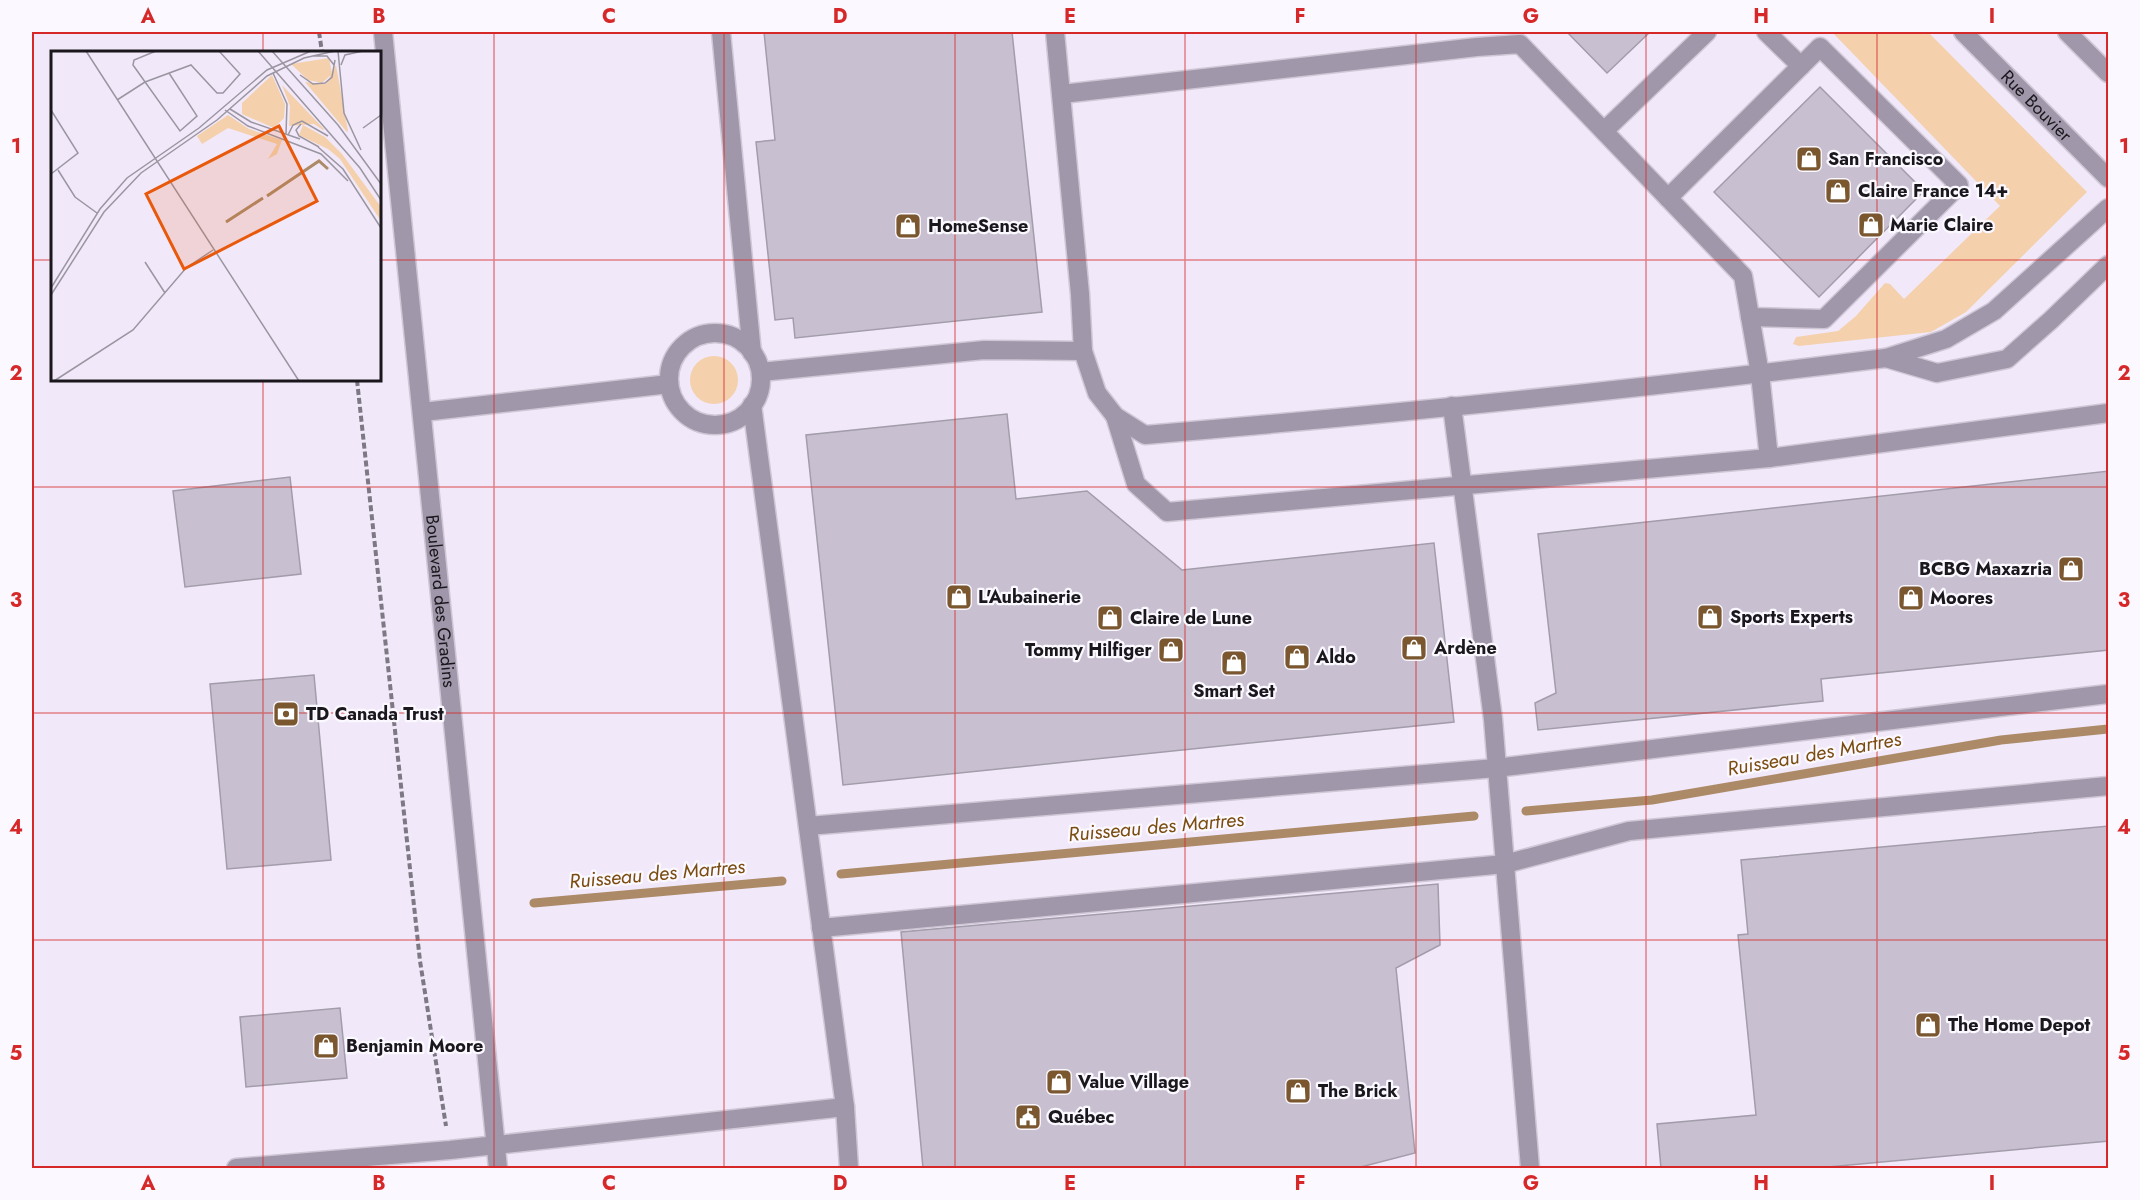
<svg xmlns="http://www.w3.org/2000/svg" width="2140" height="1200" font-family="Jost,sans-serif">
  <rect width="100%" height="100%" fill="#f1e9f9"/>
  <!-- green -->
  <g fill="#f4d0ac">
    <polygon points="1832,32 1928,32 2087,192 1966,312 1931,332 1799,346 1793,344 1796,337 1838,331 1856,316 1885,283 1890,284 1904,299 2000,206"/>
    <circle cx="714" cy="380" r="24"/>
  </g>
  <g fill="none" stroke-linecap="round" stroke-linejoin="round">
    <!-- stream -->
    <g stroke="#ac8a67" stroke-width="9">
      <polyline points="1526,811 1652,800 2001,740 2108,729"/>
      <polyline points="841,874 1474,816"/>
      <polyline points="534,903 782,881"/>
    </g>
  </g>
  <!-- building -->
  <g fill="#c8c0d0" stroke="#a39cab" stroke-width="1.5">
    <polygon points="764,32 1012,32 1042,312 795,338 793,318 775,320 756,142 775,140"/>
    <polygon points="1567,32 1650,32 1607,73"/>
    <polygon points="1820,87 1924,191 1819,297 1714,192"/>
    <polygon points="1007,414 1016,499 1087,491 1182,570 1434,543 1454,722 843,785 806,435"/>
    <polygon points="2109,471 2109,650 1821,679 1823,701 1538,730 1535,703 1556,693 1538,534"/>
    <polygon points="290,477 301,574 185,587 173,491"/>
    <polygon points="314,675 331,860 227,869 210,684"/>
    <polygon points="2109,826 2109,1141 1817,1168 1661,1168 1657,1124 1756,1115 1738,935 1748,934 1741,860"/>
    <polygon points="1438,884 1440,945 1396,968 1415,1153 1357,1168 923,1168 901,932"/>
    <polygon points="340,1008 347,1078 246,1087 240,1017"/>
  </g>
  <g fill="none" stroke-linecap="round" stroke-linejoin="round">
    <defs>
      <g id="minor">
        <path id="s1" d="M383,32L498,1168"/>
        <polyline points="721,32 752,353"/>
        <path d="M1055,32L1080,294L1083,351L1097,393L1115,416L1145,435C1393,414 1640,389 1886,358"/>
        <polyline points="1766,32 1801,66"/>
        <path id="s2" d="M1963,32L2108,178"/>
        <polyline points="2067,32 2108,73"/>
        <polyline points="1062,94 1477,47 1520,44 1743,276 1760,374 1769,458"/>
        <polyline points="1604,131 1707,32"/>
        <polyline points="1668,198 1820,47 1959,185 1824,319 1750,317"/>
        <polyline points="2108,208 1994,311 1946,339 1886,358 1937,373 2007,359 2051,320 2108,265"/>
        <circle cx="715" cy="379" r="46"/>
        <polyline points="761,372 984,350 1083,351"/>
        <polyline points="752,405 845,1107 849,1168"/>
        <polyline points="1452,406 1493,719 1530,1168"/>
        <polyline points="423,412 669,384"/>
        <polyline points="1115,416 1136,484 1167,512 1769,458 2108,413"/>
        <polyline points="808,826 1496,768 2108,694"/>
        <polyline points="821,928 1505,864 1629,831 2108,786"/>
        <polyline points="236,1168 450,1150 845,1107"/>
      </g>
    </defs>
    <!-- minor casing -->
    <use href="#minor" stroke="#cfc7d6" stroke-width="21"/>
    <!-- path -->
    <g stroke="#7d7883" stroke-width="4" stroke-dasharray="6 3" stroke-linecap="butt">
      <polyline points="319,32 322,52"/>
      <polyline points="357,380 420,961 446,1126"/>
    </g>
    <!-- minor -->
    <use href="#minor" stroke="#a097aa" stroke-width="18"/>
  </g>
  <!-- grid -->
  <path fill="none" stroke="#d62828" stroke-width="1.5" stroke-opacity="0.55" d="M263,32V52M494,32V1168M724,32V1168M955,32V1168M1185,32V1168M1416,32V1168M1646,32V1168M1877,32V1168M32,260H52M380,260H2108M263,380V1168M32,487H2108M32,713H2108M32,940H2108"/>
  <!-- icons -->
  <defs>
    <symbol id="shop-square" viewBox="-11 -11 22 22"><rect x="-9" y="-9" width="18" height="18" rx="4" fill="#7a572f" stroke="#fbf8ff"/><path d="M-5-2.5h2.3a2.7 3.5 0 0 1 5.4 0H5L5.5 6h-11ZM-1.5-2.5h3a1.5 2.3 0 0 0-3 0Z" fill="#fff"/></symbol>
    <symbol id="bank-square" viewBox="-11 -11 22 22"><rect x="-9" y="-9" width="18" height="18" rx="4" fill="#7a572f" stroke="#fbf8ff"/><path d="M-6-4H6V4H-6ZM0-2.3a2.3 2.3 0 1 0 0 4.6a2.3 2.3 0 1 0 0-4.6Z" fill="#fff"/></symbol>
    <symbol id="civic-square" viewBox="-11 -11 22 22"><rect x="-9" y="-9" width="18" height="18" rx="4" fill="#7a572f" stroke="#fbf8ff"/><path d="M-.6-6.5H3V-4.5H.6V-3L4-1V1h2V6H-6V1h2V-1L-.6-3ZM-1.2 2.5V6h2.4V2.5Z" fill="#fff"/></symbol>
  </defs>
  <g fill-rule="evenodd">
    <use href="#shop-square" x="1794" y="144" width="30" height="30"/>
    <use href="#shop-square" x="1823" y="176" width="30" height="30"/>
    <use href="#shop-square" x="1856" y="210" width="30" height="30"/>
    <use href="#shop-square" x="893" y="211" width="30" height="30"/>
    <use href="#shop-square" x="2056" y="554" width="30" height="30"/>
    <use href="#shop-square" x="944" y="582" width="30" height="30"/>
    <use href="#shop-square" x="1896" y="583" width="30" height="30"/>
    <use href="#shop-square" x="1695" y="602" width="30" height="30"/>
    <use href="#shop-square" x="1095" y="603" width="30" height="30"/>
    <use href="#shop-square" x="1399" y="633" width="30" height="30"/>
    <use href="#shop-square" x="1156" y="635" width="30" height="30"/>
    <use href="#shop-square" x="1282" y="642" width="30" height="30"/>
    <use href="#shop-square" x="1219" y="648" width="30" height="30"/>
    <use href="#bank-square" x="271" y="699" width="30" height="30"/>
    <use href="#shop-square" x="1913" y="1010" width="30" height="30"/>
    <use href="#shop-square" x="311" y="1031" width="30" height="30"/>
    <use href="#shop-square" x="1044" y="1067" width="30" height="30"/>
    <use href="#shop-square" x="1283" y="1076" width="30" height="30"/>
    <use href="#civic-square" x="1013" y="1102" width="30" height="30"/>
  </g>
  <g text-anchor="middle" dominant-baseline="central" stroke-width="4.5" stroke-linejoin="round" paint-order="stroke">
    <!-- street labels -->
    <g font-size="18" fill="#1a171d" stroke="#fbf8ff">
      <text stroke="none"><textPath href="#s2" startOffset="104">Rue Bouvier</textPath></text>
      <text stroke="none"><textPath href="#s1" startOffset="572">Boulevard des Gradins</textPath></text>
    </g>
    <!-- poi labels -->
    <g font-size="18" font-weight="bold" fill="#1a171d" stroke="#fbf8ff" text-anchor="start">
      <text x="1828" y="159">San Francisco</text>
      <text x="1858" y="191">Claire France 14+</text>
      <text x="1890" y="225">Marie Claire</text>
      <text x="928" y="226">HomeSense</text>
      <text x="2052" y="569" text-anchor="end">BCBG Maxazria</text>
      <text x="978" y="597">L'Aubainerie</text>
      <text x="1930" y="598">Moores</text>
      <text x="1730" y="617">Sports Experts</text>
      <text x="1130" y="618">Claire de Lune</text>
      <text x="1434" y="648">Ardène</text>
      <text x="1152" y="650" text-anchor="end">Tommy Hilfiger</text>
      <text x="1316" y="657">Aldo</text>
      <text x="1234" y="691" text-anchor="middle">Smart Set</text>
      <text x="306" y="714">TD Canada Trust</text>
      <text x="1948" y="1025">The Home Depot</text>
      <text x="346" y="1046">Benjamin Moore</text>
      <text x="1078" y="1082">Value Village</text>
      <text x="1318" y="1091">The Brick</text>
      <text x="1048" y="1117">Québec</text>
    </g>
    <!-- water labels -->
    <g font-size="20" font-style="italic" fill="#7a4c0f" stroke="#fbf8ff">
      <text transform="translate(1814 754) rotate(-10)">Ruisseau des Martres</text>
      <text transform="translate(1156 827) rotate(-5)">Ruisseau des Martres</text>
      <text transform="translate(657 874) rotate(-5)">Ruisseau des Martres</text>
    </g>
  </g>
  <!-- overview -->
  <g transform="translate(51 51)">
    <rect width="330" height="330" fill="#f1e9f9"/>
    <path d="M278,7L281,23L271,32L257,29L240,13ZM285,14L297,80L296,81L254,31L275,33ZM221,24L234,53L233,67L223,77L191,63V52ZM231,34L273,78L272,79L263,73L238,75L239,55ZM177,64L198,78L231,89L226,103L217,108L226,93L177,77L151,93L146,85ZM252,74L274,86L291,103L330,156V170L289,108L277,98L248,84Z" fill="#f4d0ac"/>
    <path fill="none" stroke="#ac8a67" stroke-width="3" d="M216,145L268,110L277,118M175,171L212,147"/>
    <path fill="none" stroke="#9b95a1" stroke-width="1.5" d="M35,0L248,330M105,0L83,9L82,14L129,80L146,65L118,22M207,0L309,117L330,149M221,0L287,74L330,133M287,0L293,62L310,99M261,5H276L283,14M290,14L294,4L312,0M222,22L236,53L235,83M249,24L262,33L274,32L281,26L284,9M66,49L94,31L140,14L166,42H172L189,23L168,0M179,58L200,71L249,88M0,59L27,102L0,123M174,59L197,75L270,103L297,130M250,73L245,79L248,85L268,96M312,77L330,64M237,84L242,74L251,70L277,85M267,96L292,118L330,177M7,119L24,146L46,162M94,211L114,242M0,237L49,158L76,127L148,77L216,19L260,0M0,244L53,161L90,122L166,69L216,25L253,7L284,0M3,330L82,279L135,217L162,199"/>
    <path fill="#e8590c" fill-opacity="0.15" stroke="#e8590c" stroke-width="3" d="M228,75L266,150L133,218L95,143Z"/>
    <rect width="330" height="330" fill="none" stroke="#1a171d" stroke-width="3"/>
  </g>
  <!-- border -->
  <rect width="2140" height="1200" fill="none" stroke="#fbf8ff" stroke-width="66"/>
  <rect x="33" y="33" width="2074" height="1134" fill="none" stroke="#d62828" stroke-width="2"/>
  <g font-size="20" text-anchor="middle" font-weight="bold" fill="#d62828">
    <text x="148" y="23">A</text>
    <text x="379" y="23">B</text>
    <text x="609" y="23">C</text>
    <text x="840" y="23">D</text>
    <text x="1070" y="23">E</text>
    <text x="1300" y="23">F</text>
    <text x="1531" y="23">G</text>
    <text x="1761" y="23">H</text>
    <text x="1992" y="23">I</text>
    <text x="16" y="153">1</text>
    <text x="2124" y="153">1</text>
    <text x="16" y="380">2</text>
    <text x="2124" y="380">2</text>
    <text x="16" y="607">3</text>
    <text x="2124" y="607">3</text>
    <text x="16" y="834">4</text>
    <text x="2124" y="834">4</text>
    <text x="16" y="1060">5</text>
    <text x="2124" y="1060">5</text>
    <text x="148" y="1190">A</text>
    <text x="379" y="1190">B</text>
    <text x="609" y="1190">C</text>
    <text x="840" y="1190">D</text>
    <text x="1070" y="1190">E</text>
    <text x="1300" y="1190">F</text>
    <text x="1531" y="1190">G</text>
    <text x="1761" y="1190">H</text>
    <text x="1992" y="1190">I</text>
  </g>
</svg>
